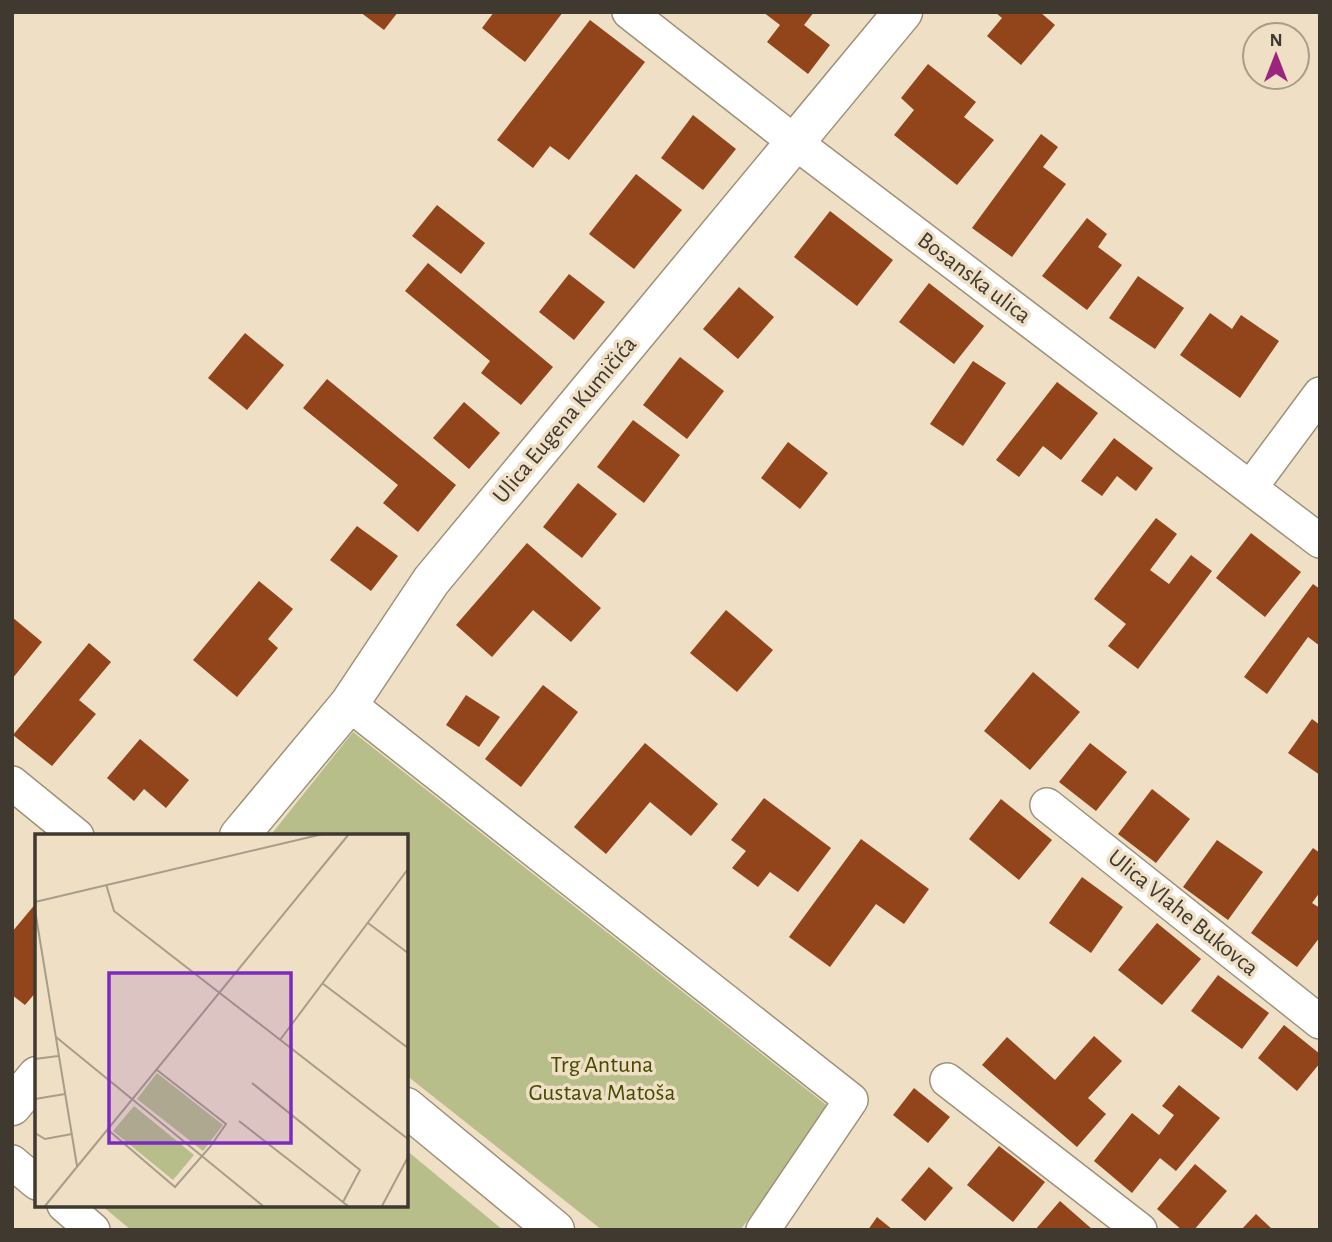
<svg xmlns="http://www.w3.org/2000/svg" width="1332" height="1242" font-family="'Alegreya Sans',sans-serif">
  <rect width="100%" height="100%" fill="#eedfc5"/>
  <!-- green -->
  <g fill="#b8be89">
    <polygon points="353,732 834,1111 740,1230 602,1230 406,1075 406,836 270,836"/>
    <polygon points="406,1150 503,1230 131,1230 101,1205 406,1205"/>
  </g>
  <!-- building -->
  <g fill="#92441a">
    <polygon points="360,12 398,12 384,30"/>
    <polygon points="494,12 563,12 525,62 482,28"/>
    <polygon points="763,12 814,12 804,25 830,45 808,74 767,42 780,25"/>
    <polygon points="995,12 1040,12 1055,25 1021,65 987,36 1002,18"/>
    <polygon points="590,20 645,62 569,160 550,146 533,168 497,140"/>
    <polygon points="928,64 976,102 964,117 994,140 957,185 894,135 914,110 901,98"/>
    <polygon points="693,115 736,149 703,190 661,158"/>
    <polygon points="1041,134 1058,147 1043,167 1066,184 1012,257 972,228"/>
    <polygon points="636,174 682,210 634,269 589,234"/>
    <polygon points="437,205 485,243 461,274 412,236"/>
    <polygon points="830,211 893,260 857,306 794,257"/>
    <polygon points="1087,218 1107,234 1098,247 1122,265 1087,310 1042,276"/>
    <polygon points="428,263 553,367 521,405 481,373 490,361 405,291"/>
    <polygon points="569,274 605,302 574,340 539,312"/>
    <polygon points="1138,276 1184,308 1155,349 1109,318"/>
    <polygon points="929,283 984,326 954,364 899,322"/>
    <polygon points="739,287 774,317 738,359 703,329"/>
    <polygon points="1210,313 1232,329 1241,315 1279,341 1240,398 1180,355"/>
    <polygon points="245,333 284,365 247,410 208,378"/>
    <polygon points="680,357 724,391 687,439 643,405"/>
    <polygon points="973,361 1006,383 963,446 930,424"/>
    <polygon points="327,379 456,485 418,532 383,503 398,485 303,408"/>
    <polygon points="1057,382 1098,413 1061,460 1043,446 1019,477 996,460"/>
    <polygon points="464,402 500,433 469,469 433,438"/>
    <polygon points="633,420 680,455 644,503 597,467"/>
    <polygon points="1114,438 1153,468 1136,491 1117,476 1102,496 1081,481"/>
    <polygon points="788,442 828,473 800,509 761,478"/>
    <polygon points="578,483 617,514 582,558 543,527"/>
    <polygon points="1156,518 1177,534 1150,570 1169,584 1191,555 1212,571 1138,669 1108,646 1126,624 1094,599"/>
    <polygon points="357,526 398,556 371,591 330,560"/>
    <polygon points="1251,533 1301,572 1265,617 1216,578"/>
    <polygon points="527,543 601,608 571,642 533,610 492,657 456,625"/>
    <polygon points="259,581 293,609 268,639 278,648 237,697 193,660"/>
    <polygon points="1313,584 1320,589 1320,646 1308,637 1267,694 1244,677"/>
    <polygon points="726,610 773,650 737,692 690,653"/>
    <polygon points="12,617 42,642 12,679"/>
    <polygon points="89,643 111,662 79,700 96,714 52,766 13,735"/>
    <polygon points="1033,672 1080,712 1030,770 984,731"/>
    <polygon points="543,685 578,712 521,787 485,759"/>
    <polygon points="466,695 500,717 479,747 446,725"/>
    <polygon points="1312,719 1320,725 1320,775 1288,753"/>
    <polygon points="140,739 189,780 166,808 144,789 134,801 107,778"/>
    <polygon points="645,743 718,804 691,836 650,802 606,854 574,827"/>
    <polygon points="1090,743 1127,772 1096,811 1059,782"/>
    <polygon points="1152,789 1190,819 1156,863 1118,834"/>
    <polygon points="764,798 831,848 798,892 770,872 758,887 732,868 746,851 731,840"/>
    <polygon points="1001,799 1052,840 1019,880 969,839"/>
    <polygon points="861,839 929,889 904,924 876,904 830,967 789,937"/>
    <polygon points="1217,840 1263,872 1228,920 1183,887"/>
    <polygon points="1313,848 1320,853 1320,892 1312,903 1320,908 1320,937 1297,967 1251,933"/>
    <polygon points="1082,877 1123,907 1091,953 1049,923"/>
    <polygon points="37,902 37,991 25,1005 12,995 12,932"/>
    <polygon points="1157,923 1201,959 1162,1005 1118,970"/>
    <polygon points="1218,975 1269,1013 1242,1049 1191,1011"/>
    <polygon points="1284,1025 1320,1054 1320,1063 1297,1091 1258,1058"/>
    <polygon points="1094,1036 1122,1061 1088,1098 1106,1114 1077,1147 982,1065 1007,1037 1055,1080"/>
    <polygon points="1179,1085 1220,1118 1176,1171 1160,1158 1132,1193 1094,1161 1132,1113 1159,1135 1174,1115 1162,1106"/>
    <polygon points="914,1088 950,1117 928,1143 893,1115"/>
    <polygon points="999,1146 1045,1182 1013,1222 967,1185"/>
    <polygon points="1195,1164 1227,1191 1194,1230 1182,1230 1157,1209"/>
    <polygon points="929,1167 953,1188 925,1221 901,1200"/>
    <polygon points="1060,1201 1093,1230 1035,1230"/>
    <polygon points="1256,1214 1273,1230 1241,1230"/>
    <polygon points="877,1217 893,1230 868,1230"/>
  </g>
  <g fill="none" stroke-linecap="round" stroke-linejoin="round">
    <defs>
      <g id="minor">
        <polyline points="629,12 796,143 1320,541"/>
        <polyline points="1251,487 1320,394"/>
        <polyline points="349,704 851,1100 763,1230"/>
        <polyline points="12,783 77,836"/>
        <polyline points="1047,805 1320,1022"/>
        <polyline points="947,1080 1140,1230"/>
        <polyline points="12,1162 37,1183"/>
        <polyline points="64,1205 93,1230"/>
      </g>
      <g id="tertiary">
        <polyline points="239,836 349,704 431,581 903,12"/>
        <polyline points="12,1106 37,1076"/>
        <polyline points="406,1107 555,1230"/>
      </g>
    </defs>
    <!-- minor casing -->
    <use href="#minor" stroke="#9f9179" stroke-width="36"/>
    <!-- tertiary casing -->
    <use href="#tertiary" stroke="#9f9179" stroke-width="41"/>
    <!-- minor -->
    <use href="#minor" stroke="#fff" stroke-width="33"/>
    <!-- tertiary -->
    <use href="#tertiary" stroke="#fff" stroke-width="38"/>
  </g>
  <g text-anchor="middle" dominant-baseline="central" stroke-width="7" stroke-linejoin="round" paint-order="stroke">
    <!-- street labels -->
    <g font-size="24" fill="#3f392f" stroke="#eedfc5">
      <text transform="translate(974 278) rotate(37)">Bosanska ulica</text>
      <text transform="translate(565 420) rotate(-50)">Ulica Eugena Kumičića</text>
      <text transform="translate(1183 913) rotate(39)">Ulica Vlahe Bukovca</text>
    </g>
    <!-- park labels -->
    <g font-size="24" fill="#474b00" stroke="#eedfc5">
      <text x="602" y="1065">Trg Antuna<tspan x="602" dy="28">Gustava Matoša</tspan></text>
    </g>
  </g>
  <!-- overview -->
  <g transform="translate(35 834)">
    <rect width="373" height="373" fill="#eedfc5"/>
    <path d="M122,239L188,291L168,317L102,265ZM99,272L159,321L138,346L78,297Z" fill="#b8be89"/>
    <path fill="none" stroke="#a89d89" stroke-width="2" d="M71,50L79,77L373,305M0,68L288,0M0,76L42,332M333,89L373,119M287,149L373,214M21,203L228,372M245,206L373,35M0,225L23,222M217,249L325,336L308,368M0,265L30,260M204,287L313,372M72,295L140,353L175,313L191,290L122,236M0,299L10,305L37,300M10,372L314,0M347,372L373,323"/>
    <path fill="#7b2cbf" fill-opacity="0.15" stroke="#7b2cbf" stroke-width="3.5" d="M74,139H256V309H74Z"/>
    <rect width="373" height="373" fill="none" stroke="#3f392f" stroke-width="3.5"/>
  </g>
  <!-- border -->
  <rect width="1332" height="1242" fill="none" stroke="#3f392f" stroke-width="28"/>
  <!-- north arrow -->
  <g transform="translate(1276 56)"><circle r="33" fill="#eedfc5" stroke="#a89d89" stroke-width="2"/>
  <path d="M0-5L12 26L0 18L-12 26Z" fill="#9c247e"/>
  <text y="-10" font-size="19" font-weight="bold" text-anchor="middle" fill="#3f392f">N</text>
  </g>
</svg>
